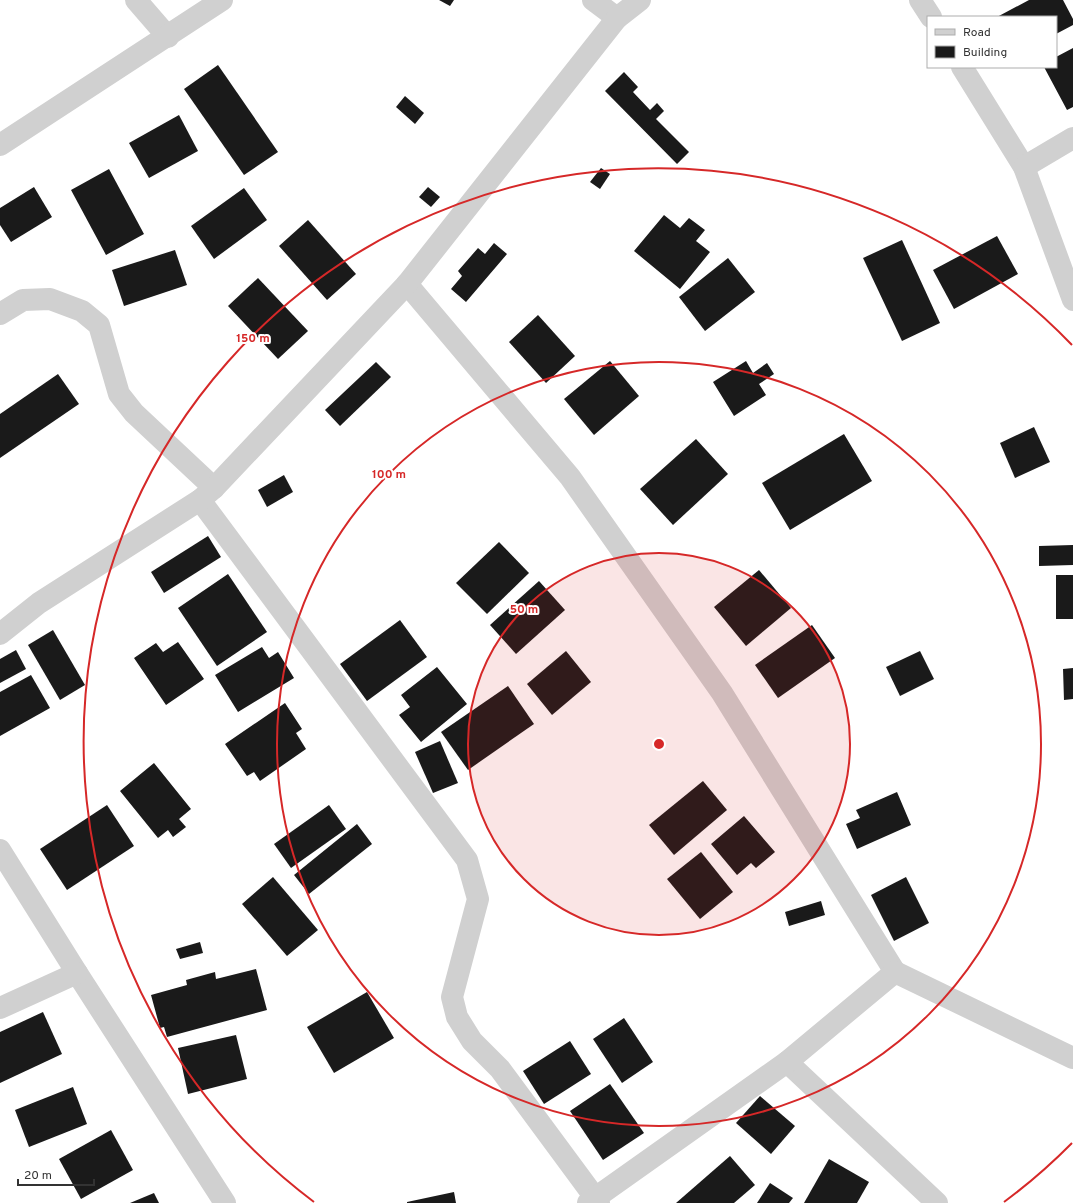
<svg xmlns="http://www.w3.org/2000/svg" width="1073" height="1203" font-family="Overpass,sans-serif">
  <rect width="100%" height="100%" fill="#fff"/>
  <!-- building -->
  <g fill="#1a1a1a">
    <polygon points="439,0 454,0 450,6"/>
    <polygon points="1029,0 1063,0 1073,19 1073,25 1056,34 1056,17 997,17"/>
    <polygon points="1073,48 1073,107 1067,110 1044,67 1056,67 1056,57"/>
    <polygon points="218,65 278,152 244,175 184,89"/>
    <polygon points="624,72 638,87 633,92 650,110 657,103 664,111 656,119 689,152 677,164 605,91"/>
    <polygon points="405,96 424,113 415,124 396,107"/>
    <polygon points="179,115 198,151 149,178 129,143"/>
    <polygon points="601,168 610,174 600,189 590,182"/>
    <polygon points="109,169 144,234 106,255 71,190"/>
    <polygon points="34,187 52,217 11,242 0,225 0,208"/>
    <polygon points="428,187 440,197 431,207 419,197"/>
    <polygon points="244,188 267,220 214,259 191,226"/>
    <polygon points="664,215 680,228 689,218 705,230 696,241 710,252 680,289 634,251"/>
    <polygon points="308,220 356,274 327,300 279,246"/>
    <polygon points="997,236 1018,274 954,309 933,270"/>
    <polygon points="902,240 940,323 902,341 863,258"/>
    <polygon points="494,243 507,254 466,302 451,289 462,276 458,271 478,248 485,254"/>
    <polygon points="175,250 187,285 124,306 112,270"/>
    <polygon points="728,258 755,292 705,331 679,297"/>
    <polygon points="258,278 308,331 278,359 228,306"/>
    <polygon points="538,315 575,356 546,383 509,342"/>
    <polygon points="610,361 639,396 594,435 564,399"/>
    <polygon points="746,361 753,373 767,363 774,374 759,384 766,395 734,416 713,382"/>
    <polygon points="376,362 391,377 340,426 325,410"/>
    <polygon points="58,374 79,404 0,458 0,414"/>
    <polygon points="1034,427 1050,462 1015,478 1000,443"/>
    <polygon points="844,434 872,481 790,530 762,483"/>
    <polygon points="696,439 728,474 673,525 640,489"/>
    <polygon points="284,475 293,492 267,507 258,490"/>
    <polygon points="208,536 221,557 164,593 151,572"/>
    <polygon points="499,542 529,573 487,614 456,583"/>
    <polygon points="1073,545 1073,565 1039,566 1039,546"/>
    <polygon points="759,570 791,608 746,646 714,607"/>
    <polygon points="228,574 267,632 217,666 178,608"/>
    <rect x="1056" y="575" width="17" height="44"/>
    <polygon points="539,581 565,610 516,654 490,625"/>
    <polygon points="400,620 427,657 367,701 340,664"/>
    <polygon points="812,625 835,658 778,698 755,665"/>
    <polygon points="53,630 85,685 60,700 28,645"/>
    <polygon points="178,642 204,679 166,705 134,658 156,643 163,652"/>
    <polygon points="262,647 269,658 278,652 294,678 238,712 215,675"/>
    <polygon points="16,650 26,669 0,683 0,659"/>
    <polygon points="566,651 591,682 552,715 527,684"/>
    <polygon points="920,651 934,679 900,696 886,667"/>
    <polygon points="437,667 467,704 421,742 399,715 410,707 401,695"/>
    <polygon points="1073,668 1073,699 1064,700 1063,669"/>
    <polygon points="31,675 50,708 0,736 0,692"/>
    <polygon points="508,686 534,724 468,770 441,732"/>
    <polygon points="285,703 302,729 296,733 306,749 260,781 254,772 247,776 225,744"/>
    <polygon points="440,741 458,783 433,793 415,752"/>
    <polygon points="154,763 191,809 179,819 186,827 173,837 168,830 158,838 120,791"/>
    <polygon points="703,781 727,810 674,855 649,825"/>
    <polygon points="897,792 911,825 857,849 846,824 860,818 856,810"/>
    <polygon points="107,805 134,846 67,890 40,849"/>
    <polygon points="329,805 346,829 291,868 274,844"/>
    <polygon points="744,816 775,852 756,868 751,863 737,875 711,844"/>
    <polygon points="357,824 372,844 309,894 294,875"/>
    <polygon points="701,852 733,892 700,919 667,879"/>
    <polygon points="273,877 318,930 287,956 242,904"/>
    <polygon points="906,877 929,923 894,941 871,895"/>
    <polygon points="821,901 825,915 789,926 785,912"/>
    <polygon points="200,942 203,953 180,959 176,949"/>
    <polygon points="256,969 267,1010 167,1037 164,1027 160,1028 151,995 187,985 186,980 215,972 216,979"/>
    <polygon points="367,992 394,1038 334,1073 307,1027"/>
    <polygon points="43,1012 62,1054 0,1083 0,1032"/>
    <polygon points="624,1018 653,1062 622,1083 593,1039"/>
    <polygon points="236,1035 247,1079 188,1094 178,1048"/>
    <polygon points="570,1041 591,1074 544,1104 523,1071"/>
    <polygon points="610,1084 644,1133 603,1160 570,1111"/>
    <polygon points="73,1087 87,1124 29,1147 15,1110"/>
    <polygon points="760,1096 795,1126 771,1154 736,1123"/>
    <polygon points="111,1130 133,1170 81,1199 59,1159"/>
    <polygon points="730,1156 755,1185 734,1203 676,1203"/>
    <polygon points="829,1159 869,1182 857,1203 804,1203"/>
    <polygon points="770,1183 793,1198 789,1203 757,1203"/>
    <polygon points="454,1192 456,1203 407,1203 407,1202"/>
    <polygon points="154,1193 159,1203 130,1203"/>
  </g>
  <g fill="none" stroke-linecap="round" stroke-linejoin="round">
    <!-- minor -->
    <g stroke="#d0d0d0" stroke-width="22">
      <polyline points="136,0 168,37"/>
      <polyline points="593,0 617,18"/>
      <polyline points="920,0 931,17"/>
      <polyline points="962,67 1024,167 1073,300"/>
      <polyline points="0,145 222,0"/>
      <polyline points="1024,167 1073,138"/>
      <polyline points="407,284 570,477 722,693 895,972"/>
      <polyline points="0,314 23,300 50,299 82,311 99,325 119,394 134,413 214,488"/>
      <polyline points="200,500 467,860 478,899 452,997 457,1017 472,1041 500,1069 599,1203"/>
      <polyline points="0,634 39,603 200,500 214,488 407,284 617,18 640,0"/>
      <polyline points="0,850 77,973 225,1203"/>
      <polyline points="0,1008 77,973"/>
      <polyline points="787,1062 937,1203"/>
      <polyline points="588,1203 787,1062 895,972 1073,1058"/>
    </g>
  </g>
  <!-- distance rings -->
  <circle cx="659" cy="744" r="191" fill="#d62828" fill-opacity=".12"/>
  <g fill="none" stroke="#d62828" stroke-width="2">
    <circle cx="659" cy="744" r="191"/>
    <circle cx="659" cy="744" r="382"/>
    <path d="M1072 1143A574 574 0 0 1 1004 1202M314 1202A574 574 0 1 1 1072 345"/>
  </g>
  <circle cx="659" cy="744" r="6" fill="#d62828" stroke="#fff" stroke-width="2"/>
  <g font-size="12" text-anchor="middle" font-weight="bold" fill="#d62828" stroke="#fff" stroke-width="4" stroke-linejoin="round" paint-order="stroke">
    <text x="253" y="342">150 m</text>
    <text x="389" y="478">100 m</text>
    <text x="524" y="613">50 m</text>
  </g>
  <!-- legend -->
  <rect x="927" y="16" width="130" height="52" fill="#ffffff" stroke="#adadad"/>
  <rect x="935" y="29" width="20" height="6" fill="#d0d0d0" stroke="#adadad"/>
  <text x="963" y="36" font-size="12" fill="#333333">Road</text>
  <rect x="935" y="46" width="20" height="12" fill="#1a1a1a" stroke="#adadad"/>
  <text x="963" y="56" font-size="12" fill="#333333">Building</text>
  <!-- scale -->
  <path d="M18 1179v6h76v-6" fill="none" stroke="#333333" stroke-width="2"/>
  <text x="24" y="1179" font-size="12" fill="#333333" stroke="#ffffff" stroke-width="3" paint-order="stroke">20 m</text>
</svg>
